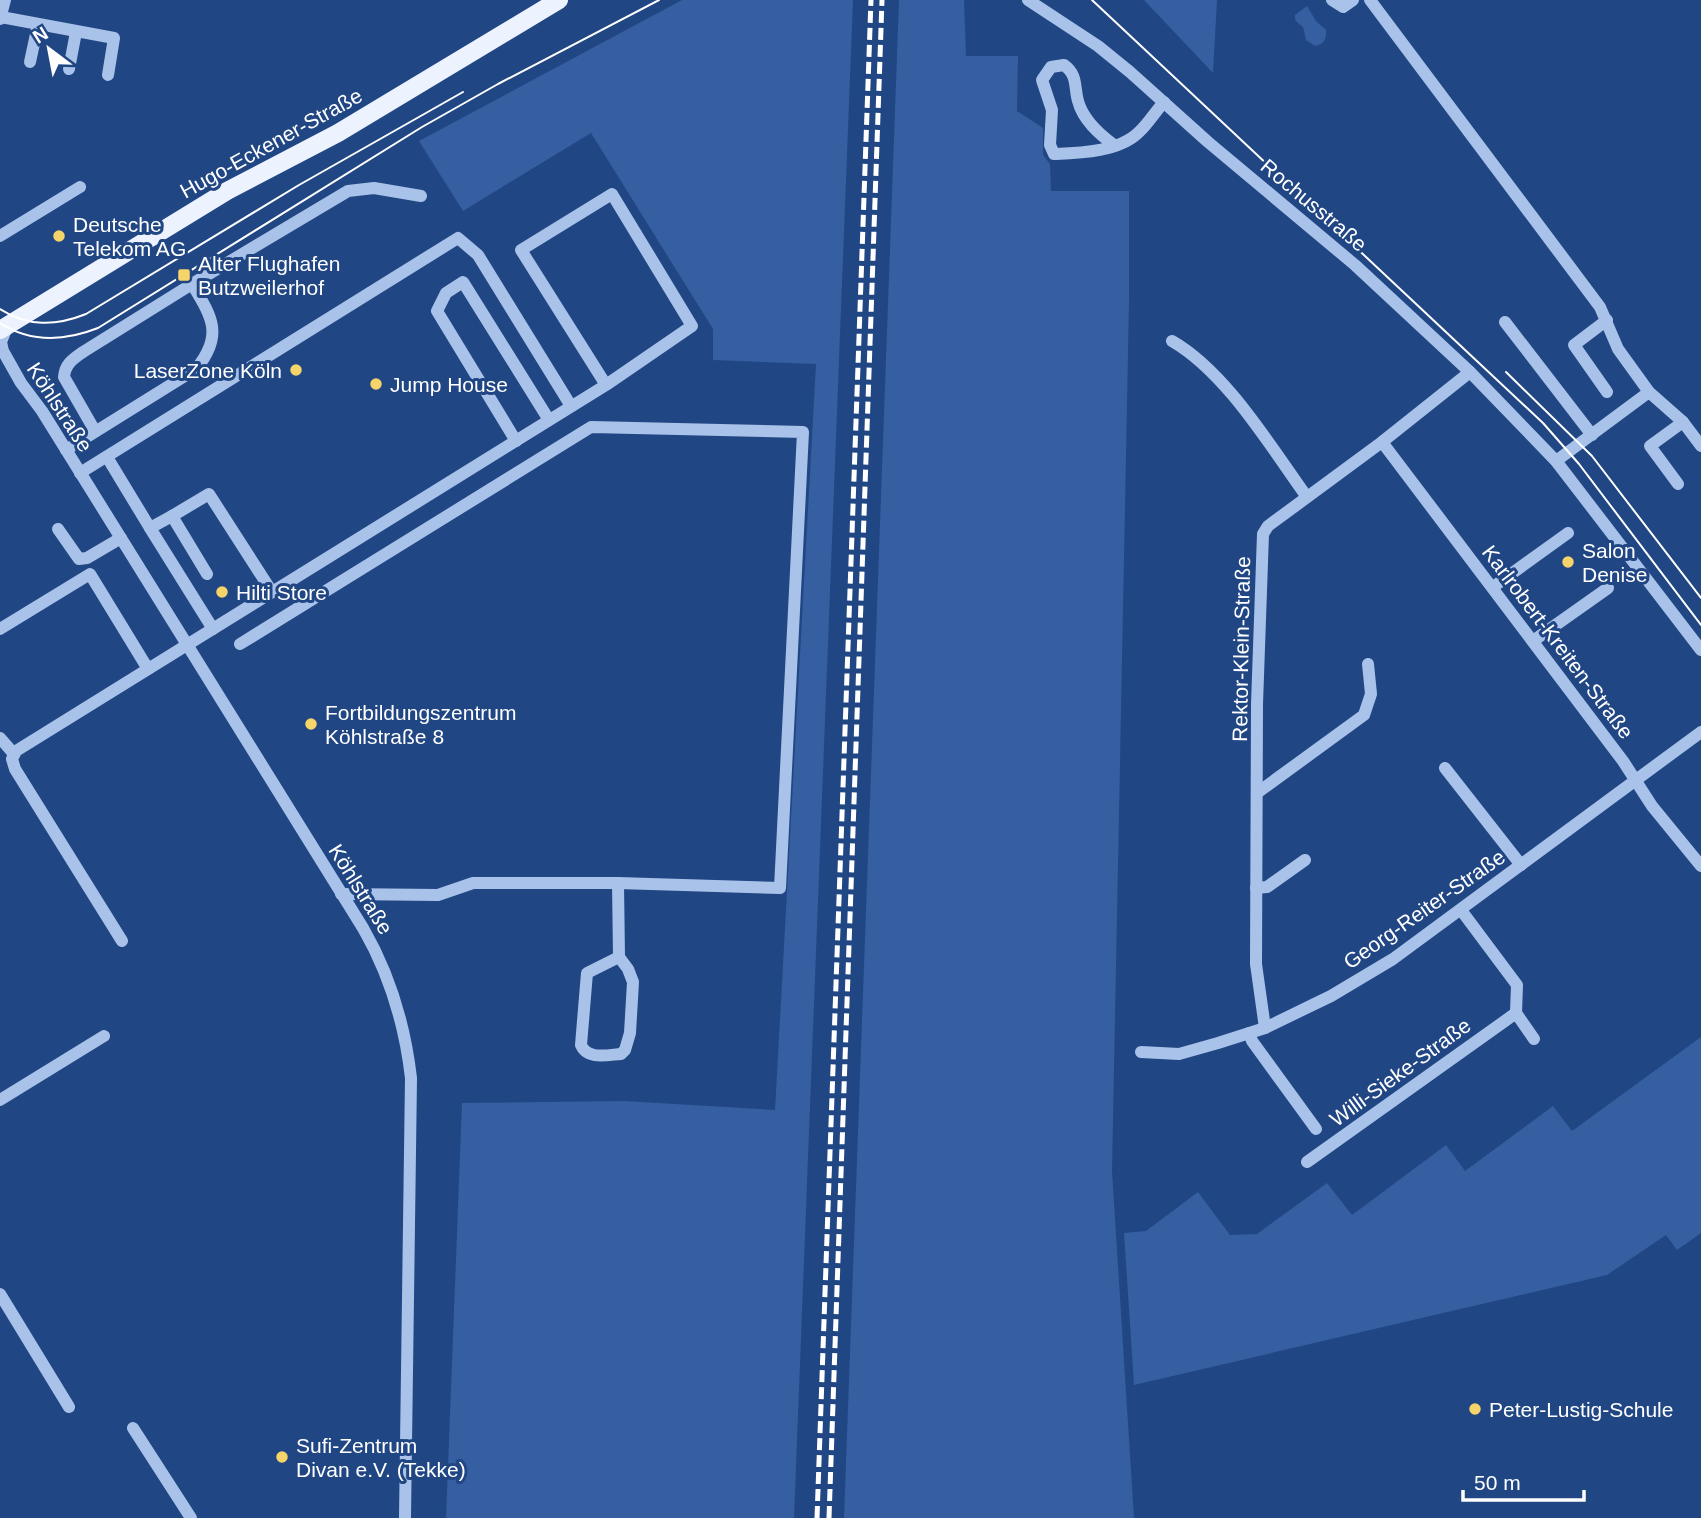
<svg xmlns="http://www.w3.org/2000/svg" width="1701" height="1518" font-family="Helvetica,sans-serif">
  <rect width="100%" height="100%" fill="#214684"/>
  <!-- green -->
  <g fill="#355fa1">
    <polygon points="682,0 853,0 794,1518 446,1518 462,1103 624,1101 775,1110 816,364 713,360 713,329 591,133 463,211 419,141"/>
    <polygon points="899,0 964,0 966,56 1018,56 1017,111 1043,128 1043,155 1050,164 1051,191 1129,191 1129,302 1112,1171 1134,1518 844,1518"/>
    <polygon points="1144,0 1217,0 1213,73"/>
    <path d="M1307,6L1316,21L1326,30C1327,38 1324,45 1315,46L1306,40L1303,27C1298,23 1294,21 1295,15Z"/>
    <polygon points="1701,1037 1701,1233 1677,1250 1666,1235 1607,1275 1134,1385 1124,1233 1146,1231 1198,1192 1230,1235 1257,1234 1327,1183 1352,1215 1446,1145 1465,1171 1553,1106 1572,1131"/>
  </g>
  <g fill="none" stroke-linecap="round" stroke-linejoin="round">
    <!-- minor -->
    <g stroke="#a9c2e9" stroke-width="12">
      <polyline points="1028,0 1098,46 1130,72 1208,142 1355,265 1470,372 1556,461 1701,650"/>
      <polyline points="1332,0 1343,7 1353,0"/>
      <polyline points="1370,0 1600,307 1618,349 1649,392 1683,422 1701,446"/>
      <polyline points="1,17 114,38 108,75"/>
      <polyline points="0,19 5,0"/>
      <polyline points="30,62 38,25"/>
      <polyline points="69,69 76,32"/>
      <path d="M1114,145C1099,134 1083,120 1078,101C1074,87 1078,75 1064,65L1051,67L1042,80L1052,110L1050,145L1054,154C1080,153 1119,152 1139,132C1148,124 1155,112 1164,102"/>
      <polyline points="0,236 80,187"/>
      <polyline points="192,284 348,191 374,188 421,196"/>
      <polyline points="1607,320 1574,345 1607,392"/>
      <polyline points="1505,322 1592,435"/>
      <path d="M7,327L1,342L3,351L21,383L42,411L363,928C389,973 405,1026 411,1078L405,1518"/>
      <path d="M1172,341C1226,372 1270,446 1307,497"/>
      <polyline points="516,441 437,311 446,293 463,282 549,420"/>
      <polyline points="1382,442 1623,761 1652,806 1701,866"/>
      <path d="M66,450L196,369C224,335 212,317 192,284L83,352C73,359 65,364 64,377L95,431"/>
      <polyline points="107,457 150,528 172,516 207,574"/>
      <polyline points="1556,461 1649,392"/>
      <polyline points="80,473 458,238 478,255 571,406"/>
      <polyline points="1678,484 1650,446 1683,422"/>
      <polyline points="172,516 209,494 272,592"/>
      <polyline points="150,528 213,629"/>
      <polyline points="58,529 79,559 87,558 121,538"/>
      <polyline points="1493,587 1568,533"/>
      <polyline points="0,629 90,574 148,669"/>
      <polyline points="1533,641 1608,588"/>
      <polyline points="240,644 591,427 803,432 780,888 618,883 473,883 438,895 341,894"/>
      <polyline points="0,738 14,754"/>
      <polyline points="1445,768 1521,865"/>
      <polyline points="1257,793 1364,715 1371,694 1368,664"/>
      <path d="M618,883L619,957L628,969L633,982L630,1033L625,1050L621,1054C607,1055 587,1060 581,1045L587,973L619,957"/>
      <polyline points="1256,888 1267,887 1305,860"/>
      <polyline points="122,941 15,769 12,759 16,751 606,385 521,250 612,194 692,326 606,385"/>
      <polyline points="1516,1013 1534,1039"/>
      <polyline points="1265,1028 1256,964 1257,704 1263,534 1268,526 1382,442 1470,372"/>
      <polyline points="1249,1033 1252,1041 1316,1129"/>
      <polyline points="1141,1052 1179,1054 1218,1043 1265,1028 1331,996 1393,959 1701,732"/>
      <polyline points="0,1100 104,1036"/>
      <polyline points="1307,1162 1516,1013 1517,985 1461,910"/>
      <polyline points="0,1294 69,1407"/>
      <polyline points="133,1428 191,1518"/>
    </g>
    <!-- major -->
    <polyline stroke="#ecf2fe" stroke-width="18" points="0,330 227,191 338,133 559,0"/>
    <!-- tram -->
    <g stroke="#fff" stroke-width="2">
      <polyline points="1092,0 1543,423 1579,464 1701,625"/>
      <path d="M0,309C28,327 56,326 86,314L299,185L463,92"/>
      <path d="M0,323C31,343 65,341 98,328L422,127L498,84L659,0"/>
      <polyline points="1506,372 1592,456 1701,598"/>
    </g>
    <!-- rail -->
    <g stroke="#fff" stroke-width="5" stroke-dasharray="12 5" stroke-linecap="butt">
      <polyline points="817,1518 871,0"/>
      <polyline points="829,1518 882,0"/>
    </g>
  </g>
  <!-- markers -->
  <g fill="#f5d56a" stroke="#214684" stroke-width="2.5">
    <circle cx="59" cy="236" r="7"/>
    <rect x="177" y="268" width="14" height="14" rx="3.5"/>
    <circle cx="296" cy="370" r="7"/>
    <circle cx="376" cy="384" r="7"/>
    <circle cx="1568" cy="562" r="7"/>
    <circle cx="222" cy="592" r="7"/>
    <circle cx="311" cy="724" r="7"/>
    <circle cx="1475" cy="1409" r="7"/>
    <circle cx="282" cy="1457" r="7"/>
  </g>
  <g text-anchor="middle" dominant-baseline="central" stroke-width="6" stroke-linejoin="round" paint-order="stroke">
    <!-- street labels -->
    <g font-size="21" fill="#fff" stroke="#214684">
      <text transform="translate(271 143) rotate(-29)">Hugo-Eckener-Straße</text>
      <text transform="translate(1314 205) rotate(40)">Rochusstraße</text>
      <text transform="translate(60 407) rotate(57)">Köhlstraße</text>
      <text transform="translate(1558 642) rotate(53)">Karlrobert-Kreiten-Straße</text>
      <text transform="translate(1241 649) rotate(-89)">Rektor-Klein-Straße</text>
      <text transform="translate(361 889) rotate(58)">Köhlstraße</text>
      <text transform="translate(1424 909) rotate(-35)">Georg-Reiter-Straße</text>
      <text transform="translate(1400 1072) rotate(-36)">Willi-Sieke-Straße</text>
    </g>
    <!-- poi labels -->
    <g font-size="21" fill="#fff" stroke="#214684" text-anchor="start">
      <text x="73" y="224">Deutsche<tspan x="73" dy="24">Telekom AG</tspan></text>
      <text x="198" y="263">Alter Flughafen<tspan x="198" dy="24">Butzweilerhof</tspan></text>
      <text x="282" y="370" text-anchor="end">LaserZone Köln</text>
      <text x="390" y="384">Jump House</text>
      <text x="1582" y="550">Salon<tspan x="1582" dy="24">Denise</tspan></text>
      <text x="236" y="592">Hilti Store</text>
      <text x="325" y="712">Fortbildungszentrum<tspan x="325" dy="24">Köhlstraße 8</tspan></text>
      <text x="1489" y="1409">Peter-Lustig-Schule</text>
      <text x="296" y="1445">Sufi-Zentrum<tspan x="296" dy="24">Divan e.V. (Tekke)</tspan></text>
    </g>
  </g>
  <!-- north arrow -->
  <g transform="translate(49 49) rotate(328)" stroke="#214684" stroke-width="5" paint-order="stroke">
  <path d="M0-5L12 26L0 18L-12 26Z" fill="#ffffff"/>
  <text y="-10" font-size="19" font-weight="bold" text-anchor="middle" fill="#ffffff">N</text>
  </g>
  <!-- scale -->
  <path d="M1463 1490v10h121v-10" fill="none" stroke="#ffffff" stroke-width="3.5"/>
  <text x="1474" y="1490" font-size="21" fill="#ffffff" stroke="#214684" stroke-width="5" paint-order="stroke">50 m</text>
</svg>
